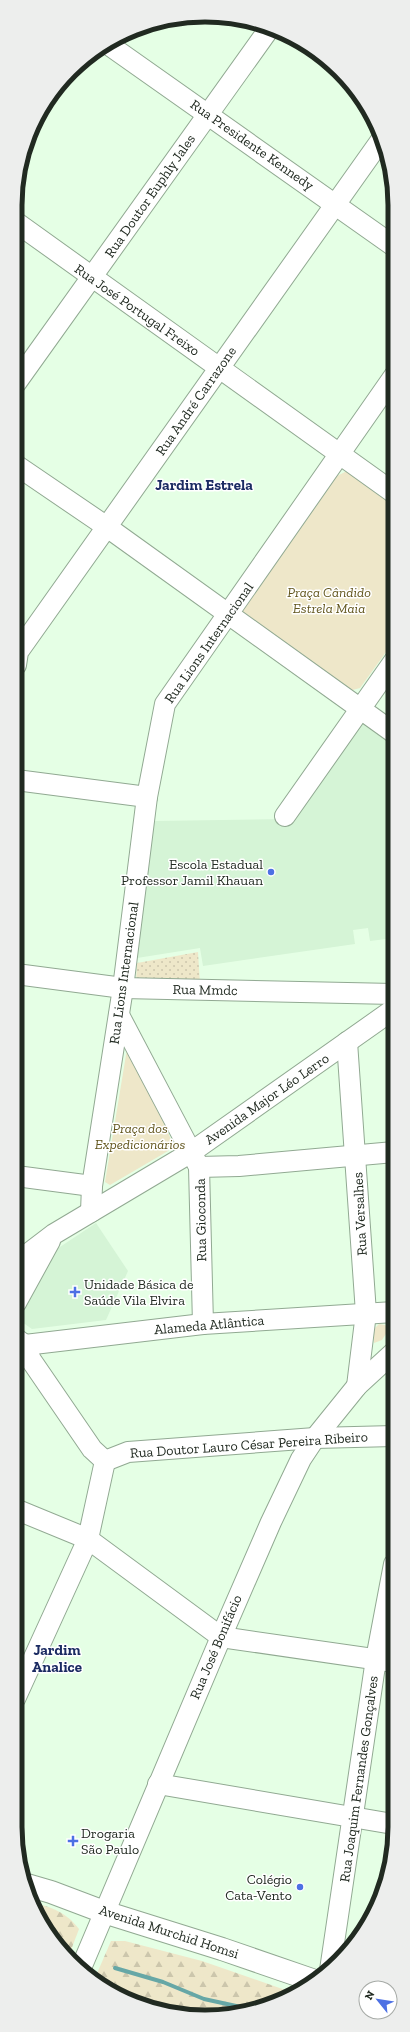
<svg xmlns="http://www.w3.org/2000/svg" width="410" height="2032" font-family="'Zilla Slab',serif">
  <defs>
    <pattern id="grass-dots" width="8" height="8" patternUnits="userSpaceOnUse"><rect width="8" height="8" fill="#eee7c9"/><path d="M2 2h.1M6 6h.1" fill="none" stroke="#ccc6ac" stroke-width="1.8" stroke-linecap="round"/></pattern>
    <pattern id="forest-firs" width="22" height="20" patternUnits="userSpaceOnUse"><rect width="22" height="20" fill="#eee7c9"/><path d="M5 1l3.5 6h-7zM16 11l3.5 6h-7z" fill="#ccc6ac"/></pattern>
  </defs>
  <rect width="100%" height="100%" fill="#e5ffe5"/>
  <!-- built -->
  <g fill="#d5f4d6">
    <polygon points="363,718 394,740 394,817 354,818 394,817 394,938 370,941 368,928 353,930 355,944 203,966 200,948 137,958 153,821 289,819"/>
    <polygon points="96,1223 128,1271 106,1320 32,1329 22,1322 20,1312 51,1253"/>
  </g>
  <!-- grass -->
  <polygon fill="url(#grass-dots)" points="198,952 200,984 136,982 137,963"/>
  <!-- forest -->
  <g fill="url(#forest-firs)">
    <path d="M31,1902C51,1907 66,1912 79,1929L68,1958Z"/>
    <polygon points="111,1941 125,1941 202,1961 291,1992 266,2007 193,2017 132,2002 95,1978"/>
  </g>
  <!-- green -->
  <g fill="#eee7c9">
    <polygon points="347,471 394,505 394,641 360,688 345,692 244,620 242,611 337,476"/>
    <polygon points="127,1049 132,1049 172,1142 168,1151 110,1185 105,1182"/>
    <polygon points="379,1324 385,1325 389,1329 382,1340 374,1343 373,1330"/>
  </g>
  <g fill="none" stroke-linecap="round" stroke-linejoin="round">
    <!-- stream -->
    <polyline stroke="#66a7a6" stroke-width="4" points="115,1968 163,1982 204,1999 250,2009"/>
    <defs>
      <g id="minor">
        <polyline points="109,45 395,247"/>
        <polyline points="17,223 394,493"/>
        <polyline points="16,383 269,29"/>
        <polyline points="16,465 107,527 394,733"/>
        <polyline points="16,665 18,652 381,140"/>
        <polyline points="16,780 147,797"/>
        <polyline points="285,816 394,661"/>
        <polyline points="16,974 123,988 394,994"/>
        <polyline points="119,1015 199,1167 203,1324"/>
        <polyline points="347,1042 366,1313 357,1386"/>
        <polyline points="199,1167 239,1166 394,1152"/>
        <polyline points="16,1176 92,1186"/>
        <polyline points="91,1212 92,1186 123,988 147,797 165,704 394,376"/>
        <polyline points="16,1263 54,1234 190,1153 394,1009"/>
        <polyline points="16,1303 50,1241"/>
        <polyline points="15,1338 25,1345 31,1360 92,1449 105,1461"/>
        <polyline points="25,1345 203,1324 394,1312"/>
        <polyline points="105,1461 128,1452 315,1438 394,1436"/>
        <polyline points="15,1509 88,1539 221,1637 394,1662"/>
        <polyline points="15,1699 88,1539 105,1461"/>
        <polyline points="158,1784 393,1824"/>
        <polyline points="81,1968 221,1637 271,1522 301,1459 315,1438 357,1386 394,1352"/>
        <polyline points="330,1970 376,1659 394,1564"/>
      </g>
      <polyline id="major" points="27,1885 51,1892 104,1912 222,1949 312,1980"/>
    </defs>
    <!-- minor casing -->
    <use href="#minor" stroke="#91a992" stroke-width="22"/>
    <!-- major casing -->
    <use href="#major" stroke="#91a992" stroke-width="24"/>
    <!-- minor -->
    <use href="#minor" stroke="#fff" stroke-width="20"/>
    <!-- major -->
    <use href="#major" stroke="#fff" stroke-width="22"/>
  </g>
  <!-- markers -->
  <g fill="#4d70e4" stroke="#fff" stroke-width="1.5">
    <circle cx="271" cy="872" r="4"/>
    <path d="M73 1286h4v4h4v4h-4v4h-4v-4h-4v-4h4z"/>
    <path d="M71 1835h4v4h4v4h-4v4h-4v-4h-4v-4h4z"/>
    <circle cx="300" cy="1887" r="4"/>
  </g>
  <g text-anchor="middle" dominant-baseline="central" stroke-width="3" stroke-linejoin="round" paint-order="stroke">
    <!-- street labels -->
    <g font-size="14" fill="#212a21" stroke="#fff">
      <text transform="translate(252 145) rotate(35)">Rua Presidente Kennedy</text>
      <text transform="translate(150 196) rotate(-55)">Rua Doutor Euphly Jales</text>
      <text transform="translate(137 310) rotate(35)">Rua José Portugal Freixo</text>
      <text transform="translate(196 401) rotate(-55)">Rua André Carrazone</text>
      <text transform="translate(209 643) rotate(-55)">Rua Lions Internacional</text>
      <text transform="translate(124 973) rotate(-82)">Rua Lions Internacional</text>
      <text transform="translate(205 990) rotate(1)">Rua Mmdc</text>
      <text transform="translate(267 1099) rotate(-35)">Avenida Major Léo Lerro</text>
      <text transform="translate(360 1214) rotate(-93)">Rua Versalhes</text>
      <text transform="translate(201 1220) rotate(-91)">Rua Gioconda</text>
      <text transform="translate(209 1325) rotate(-5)">Alameda Atlântica</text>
      <text transform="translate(249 1445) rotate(-4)">Rua Doutor Lauro César Pereira Ribeiro</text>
      <text transform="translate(216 1647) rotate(-67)">Rua José Bonifácio</text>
      <text transform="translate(359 1779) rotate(-82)">Rua Joaquim Fernandes Gonçalves</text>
      <text transform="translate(169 1932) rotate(18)">Avenida Murchid Homsi</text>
    </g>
    <!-- park labels -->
    <g font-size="14" font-style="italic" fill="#62561d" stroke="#fff">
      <text x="329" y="592">Praça Cândido<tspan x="329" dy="16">Estrela Maia</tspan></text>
      <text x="140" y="1128">Praça dos<tspan x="140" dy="16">Expedicionários</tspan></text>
    </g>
    <!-- poi labels -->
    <g font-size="14" fill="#212a21" stroke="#fff" text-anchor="end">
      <text x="263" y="864">Escola Estadual<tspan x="263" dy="16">Professor Jamil Khauan</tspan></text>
      <text x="84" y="1284" text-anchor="start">Unidade Básica de<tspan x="84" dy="16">Saúde Vila Elvira</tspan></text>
      <text x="81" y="1833" text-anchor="start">Drogaria<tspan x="81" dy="16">São Paulo</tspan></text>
      <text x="292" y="1879">Colégio<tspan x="292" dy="16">Cata-Vento</tspan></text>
    </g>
    <!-- neighbourhood labels -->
    <g font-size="15" font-weight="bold" fill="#1b2b62" stroke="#fff">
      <text x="204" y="485">Jardim Estrela</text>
      <text x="57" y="1650">Jardim<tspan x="57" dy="17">Analice</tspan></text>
    </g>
  </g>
  <!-- crop -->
  <path d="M0 0H410V2032H0ZM205 22H205A183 183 0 0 1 388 205V1827A183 183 0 0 1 205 2010H205A183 183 0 0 1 22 1827V205A183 183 0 0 1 205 22Z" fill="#edeeed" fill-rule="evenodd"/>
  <path fill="none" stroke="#212a21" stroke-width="5" d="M205 22H205A183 183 0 0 1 388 205V1827A183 183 0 0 1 205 2010H205A183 183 0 0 1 22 1827V205A183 183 0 0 1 205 22Z"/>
  <!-- north arrow -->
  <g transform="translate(378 2000) rotate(300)"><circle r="19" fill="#ffffff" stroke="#a6aaa6"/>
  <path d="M0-3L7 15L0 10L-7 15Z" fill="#4d70e4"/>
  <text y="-6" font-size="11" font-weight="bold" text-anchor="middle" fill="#212a21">N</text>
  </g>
</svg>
